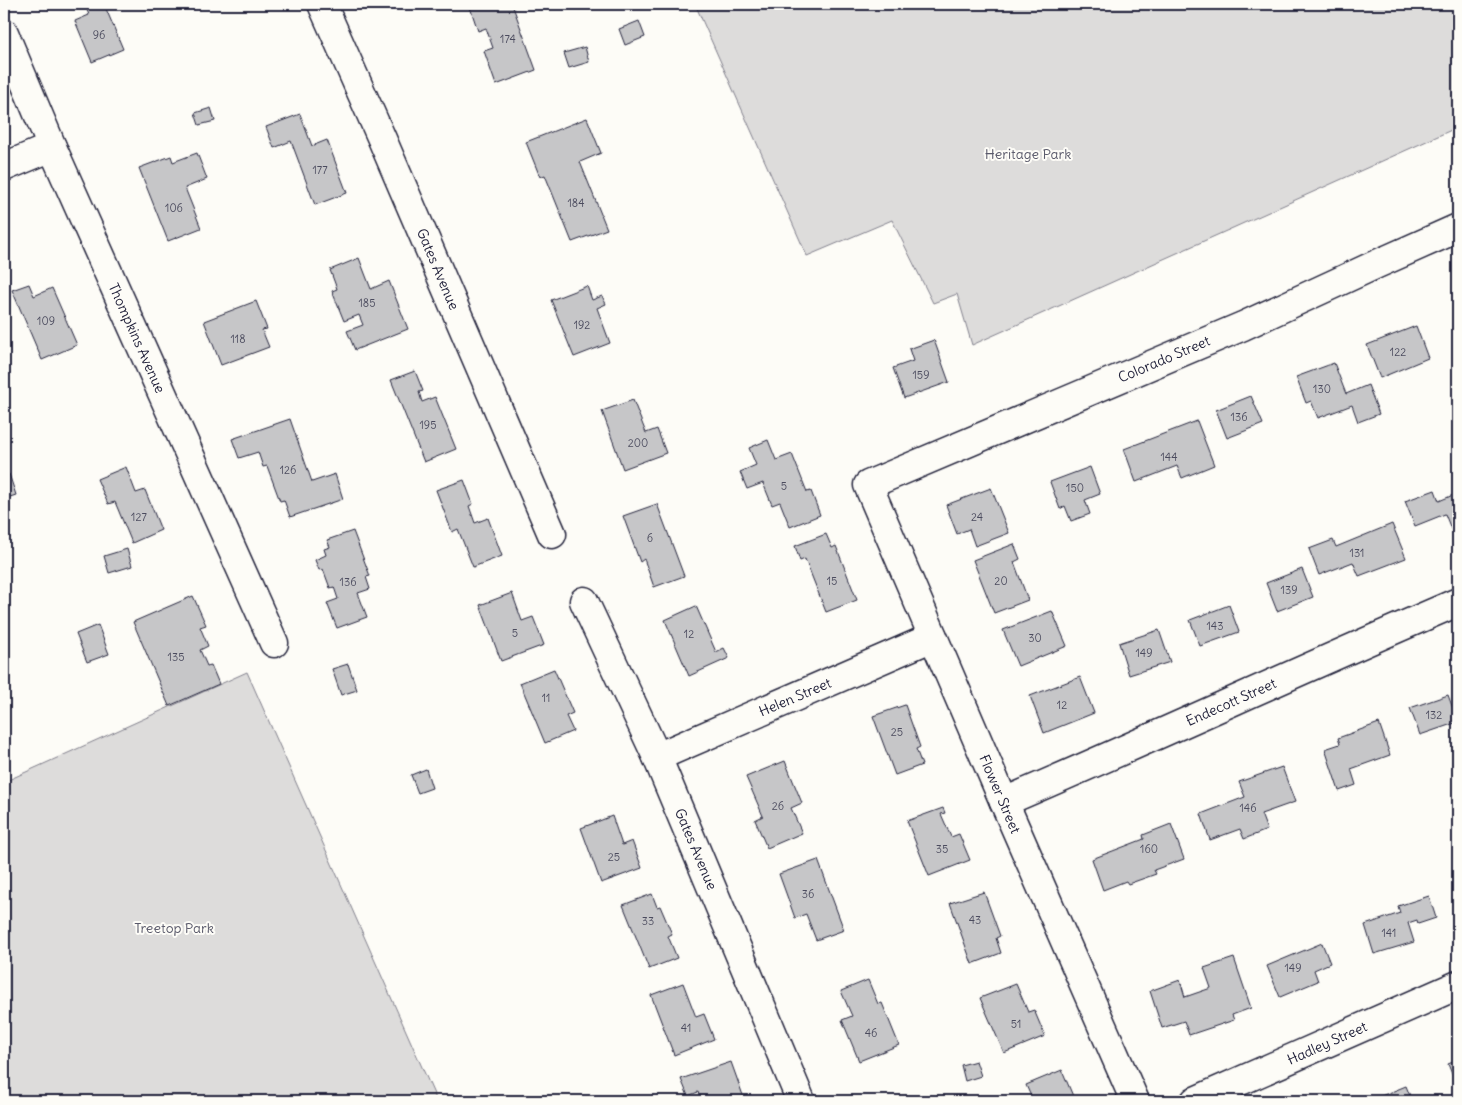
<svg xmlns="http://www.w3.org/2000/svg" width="1462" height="1105" font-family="Delius,sans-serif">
  <rect width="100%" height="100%" fill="#fdfcf7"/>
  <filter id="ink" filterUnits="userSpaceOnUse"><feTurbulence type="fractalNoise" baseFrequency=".02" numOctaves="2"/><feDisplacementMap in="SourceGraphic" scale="10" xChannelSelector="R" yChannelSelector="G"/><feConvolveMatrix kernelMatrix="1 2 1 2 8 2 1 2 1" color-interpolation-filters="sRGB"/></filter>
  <g filter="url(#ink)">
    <!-- green -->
    <g fill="#dddcdb" stroke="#807f8b">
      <polygon points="695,4 1458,4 1458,127 972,345 957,294 933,303 892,220 807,256"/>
      <polygon points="247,672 437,1101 4,1101 4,782"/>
    </g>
    <!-- building -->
    <g fill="#c6c6c8" stroke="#22223b">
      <polygon points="73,4 104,4 123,49 92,62 75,21 89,15 85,5 75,9"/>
      <polygon points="473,4 512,4 536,70 496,85 484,51 493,48 486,28 478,31 470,7 474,5"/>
      <polygon points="639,21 645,37 625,45 619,29"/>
      <polygon points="585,47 589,62 569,68 564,53"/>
      <polygon points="211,108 215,121 199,125 195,113"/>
      <polygon points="300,114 312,146 327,140 347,193 315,205 291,141 274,148 266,127"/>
      <polygon points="587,118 601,153 580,162 607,229 572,242 545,175 540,177 526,142"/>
      <polygon points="197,153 207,179 185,188 201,228 168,241 139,168 171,156 173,162"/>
      <polygon points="359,258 371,289 389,281 408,329 355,350 347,331 363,325 359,315 344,321 332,291 337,289 330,270"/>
      <polygon points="29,284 34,296 52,288 77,345 42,360 12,290"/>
      <polygon points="587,286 592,300 602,296 606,304 597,308 610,343 574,357 551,300"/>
      <polygon points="256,301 267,329 262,330 269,347 221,365 204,321"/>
      <polygon points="1416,326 1428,358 1380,378 1367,345"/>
      <polygon points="934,340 949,382 904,398 893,368 913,361 909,349"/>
      <polygon points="1334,363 1346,394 1368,385 1379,414 1358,422 1352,405 1318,418 1311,401 1306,403 1296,377"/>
      <polygon points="415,371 423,391 419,392 422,402 435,397 456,449 424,462 391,380"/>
      <polygon points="1251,396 1263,424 1227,438 1216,410"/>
      <polygon points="633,400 646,433 657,429 666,453 623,469 602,411"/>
      <polygon points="290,419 312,482 335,474 343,499 290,517 284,500 280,501 267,466 263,467 258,452 239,458 232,439"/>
      <polygon points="1197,421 1214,465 1182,478 1177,466 1136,482 1124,449"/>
      <polygon points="768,440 776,460 792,454 807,492 811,491 820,515 790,527 780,502 772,505 763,483 747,489 740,472 756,465 749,448"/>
      <polygon points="126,467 136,493 145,490 161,530 132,543 115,502 108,504 97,479"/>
      <polygon points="1090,467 1100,494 1085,500 1090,514 1071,521 1065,506 1060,509 1050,482"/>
      <polygon points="9,474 16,495 4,499 4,476"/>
      <polygon points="464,480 473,504 469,506 475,523 488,518 502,556 473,567 458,529 452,532 436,490"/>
      <polygon points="991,488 1009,533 975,546 969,529 957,534 946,505"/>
      <polygon points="1435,490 1439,501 1458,493 1458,532 1453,534 1445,514 1415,526 1405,501"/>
      <polygon points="657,504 684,576 654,587 644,559 640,562 623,516"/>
      <polygon points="1392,524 1406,558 1359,576 1353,562 1319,575 1309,549 1333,540 1336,547"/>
      <polygon points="353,531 370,576 366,577 370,589 358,593 367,617 337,628 327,603 338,599 334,587 330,588 323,569 319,570 315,560 326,555 324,549 330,547 327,540"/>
      <polygon points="826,534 832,548 836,546 857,600 826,612 805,559 800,561 795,546"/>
      <polygon points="1014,544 1020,559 1014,562 1028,600 994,613 973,560"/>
      <polygon points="127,549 132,566 109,573 104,556"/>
      <polygon points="1302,569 1313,597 1277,611 1266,583"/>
      <polygon points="512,593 522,621 533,617 544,645 501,661 480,605"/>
      <polygon points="193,596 206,625 200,627 208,646 200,650 207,666 211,665 219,684 169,706 133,622"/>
      <polygon points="1229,605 1239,632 1200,646 1190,620"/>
      <polygon points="696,606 716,652 724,648 729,658 689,676 665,620"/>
      <polygon points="1052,611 1067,646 1018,666 1003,630"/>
      <polygon points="98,625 109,654 87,662 76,634"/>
      <polygon points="1159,630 1170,662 1129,675 1119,643"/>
      <polygon points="348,664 357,690 341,695 332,669"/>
      <polygon points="554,669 573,713 566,716 573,731 545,743 520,683"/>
      <polygon points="1080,677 1094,713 1044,733 1030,696"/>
      <polygon points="1448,695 1458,722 1420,735 1410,708"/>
      <polygon points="905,705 920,747 916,749 922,765 895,775 873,716"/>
      <polygon points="1379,723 1390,755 1351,769 1356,785 1339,791 1325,749 1340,744 1338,738"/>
      <polygon points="785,761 802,803 791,808 802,833 767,848 755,820 763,816 746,777"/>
      <polygon points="1282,767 1295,802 1261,814 1267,830 1244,839 1240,829 1210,840 1201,814 1245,797 1239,782"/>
      <polygon points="426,769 432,788 418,793 411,775"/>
      <polygon points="943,808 945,813 941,814 951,837 959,834 970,860 929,876 907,821"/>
      <polygon points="612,816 622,845 632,841 642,868 601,883 581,828"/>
      <polygon points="1171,824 1184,859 1154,870 1156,874 1128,884 1126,881 1103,890 1092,859 1144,839 1143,835"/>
      <polygon points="818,860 844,930 816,940 806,914 795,918 779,874"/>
      <polygon points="984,892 1000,936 996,938 1001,953 972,964 950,903"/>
      <polygon points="652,894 657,907 660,906 672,934 668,936 677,958 649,969 623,905"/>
      <polygon points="1429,896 1436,918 1418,924 1417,920 1408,923 1414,942 1374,954 1365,925 1400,913 1398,906"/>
      <polygon points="1322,943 1330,963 1314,970 1318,981 1280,997 1267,966"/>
      <polygon points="1234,958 1251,1008 1232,1015 1234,1020 1189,1035 1184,1021 1162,1028 1150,991 1180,980 1185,997 1211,988 1204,968"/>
      <polygon points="868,980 878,1004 882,1003 899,1045 859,1061 842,1020 852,1016 841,991"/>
      <polygon points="683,983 696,1017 704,1014 714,1039 674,1055 651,995"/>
      <polygon points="1016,984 1028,1012 1034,1010 1045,1036 1004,1053 980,998"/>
      <polygon points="1458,1060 1458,1089 1448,1064"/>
      <polygon points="976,1061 981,1076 965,1081 961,1065"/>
      <polygon points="731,1062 745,1101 701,1101 698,1092 688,1096 681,1079"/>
      <polygon points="1062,1070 1075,1101 1033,1101 1026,1085"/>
      <polygon points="1406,1086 1412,1101 1369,1101"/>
    </g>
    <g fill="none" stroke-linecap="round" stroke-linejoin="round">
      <defs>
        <g id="street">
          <polyline points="322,4 382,139 552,534"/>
          <polyline points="4,33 52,147 274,643"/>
          <polyline points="4,167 52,147"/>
          <polyline points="584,601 657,757 801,1101"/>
          <polyline points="657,757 933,637"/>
          <path d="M1004,802C1156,737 1306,667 1458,602"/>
          <polyline points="1135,1101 1004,802 868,485 1243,326 1377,264 1458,228"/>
          <polyline points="1195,1101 1458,985"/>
        </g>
      </defs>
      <!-- street casing -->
      <use href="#street" stroke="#22223b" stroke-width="31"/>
      <!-- street -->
      <use href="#street" stroke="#fdfcf7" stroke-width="28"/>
    </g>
  </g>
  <g text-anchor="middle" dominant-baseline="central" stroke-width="4" stroke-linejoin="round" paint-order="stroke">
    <!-- number labels -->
    <g font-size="11" fill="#4b4b5e">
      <text x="99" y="35">96</text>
      <text x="508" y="39">174</text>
      <text x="320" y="170">177</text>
      <text x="576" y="203">184</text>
      <text x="174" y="208">106</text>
      <text x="367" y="303">185</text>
      <text x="46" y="321">109</text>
      <text x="582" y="325">192</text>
      <text x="238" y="339">118</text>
      <text x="1398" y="352">122</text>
      <text x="921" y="375">159</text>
      <text x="1322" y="389">130</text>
      <text x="1239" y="417">136</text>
      <text x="428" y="425">195</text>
      <text x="638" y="443">200</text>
      <text x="1169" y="457">144</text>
      <text x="288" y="470">126</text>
      <text x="784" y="486">5</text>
      <text x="1075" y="488">150</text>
      <text x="139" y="517">127</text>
      <text x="977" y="517">24</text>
      <text x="650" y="538">6</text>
      <text x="1357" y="553">131</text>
      <text x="832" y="581">15</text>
      <text x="1001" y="581">20</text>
      <text x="348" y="582">136</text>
      <text x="1289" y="590">139</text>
      <text x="1215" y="626">143</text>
      <text x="515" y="633">5</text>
      <text x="689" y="634">12</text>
      <text x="1035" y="638">30</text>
      <text x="1144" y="653">149</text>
      <text x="176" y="657">135</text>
      <text x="546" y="698">11</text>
      <text x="1062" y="705">12</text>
      <text x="1434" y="715">132</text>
      <text x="897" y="732">25</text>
      <text x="778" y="806">26</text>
      <text x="1248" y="808">146</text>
      <text x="942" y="849">35</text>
      <text x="1149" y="849">160</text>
      <text x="614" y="857">25</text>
      <text x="808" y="894">36</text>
      <text x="975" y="920">43</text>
      <text x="648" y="921">33</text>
      <text x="1389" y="933">141</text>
      <text x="1293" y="968">149</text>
      <text x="1016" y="1024">51</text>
      <text x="686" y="1028">41</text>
      <text x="871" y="1033">46</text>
    </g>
    <!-- park labels -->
    <g font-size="14" fill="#5a5a6b" stroke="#fdfcf7">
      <text x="1028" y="154">Heritage Park</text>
      <text x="174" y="928">Treetop Park</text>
    </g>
    <!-- street labels -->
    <g font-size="14" fill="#22223b" stroke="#fdfcf7">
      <text transform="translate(438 269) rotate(67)">Gates Avenue</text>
      <text transform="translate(137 338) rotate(66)">Thompkins Avenue</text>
      <text transform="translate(1164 359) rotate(-23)">Colorado Street</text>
      <text transform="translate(795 697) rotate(-23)">Helen Street</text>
      <text transform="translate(1231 702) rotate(-24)">Endecott Street</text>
      <text transform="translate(1000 794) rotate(67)">Flower Street</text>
      <text transform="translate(696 849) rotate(67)">Gates Avenue</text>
      <text transform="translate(1327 1043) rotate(-24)">Hadley Street</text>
    </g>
  </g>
  <!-- margin -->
  <rect width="1462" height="1105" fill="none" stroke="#fdfcf7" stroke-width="20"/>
  <rect x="10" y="10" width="1442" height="1085" fill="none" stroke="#22223b" stroke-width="2" filter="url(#ink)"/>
</svg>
